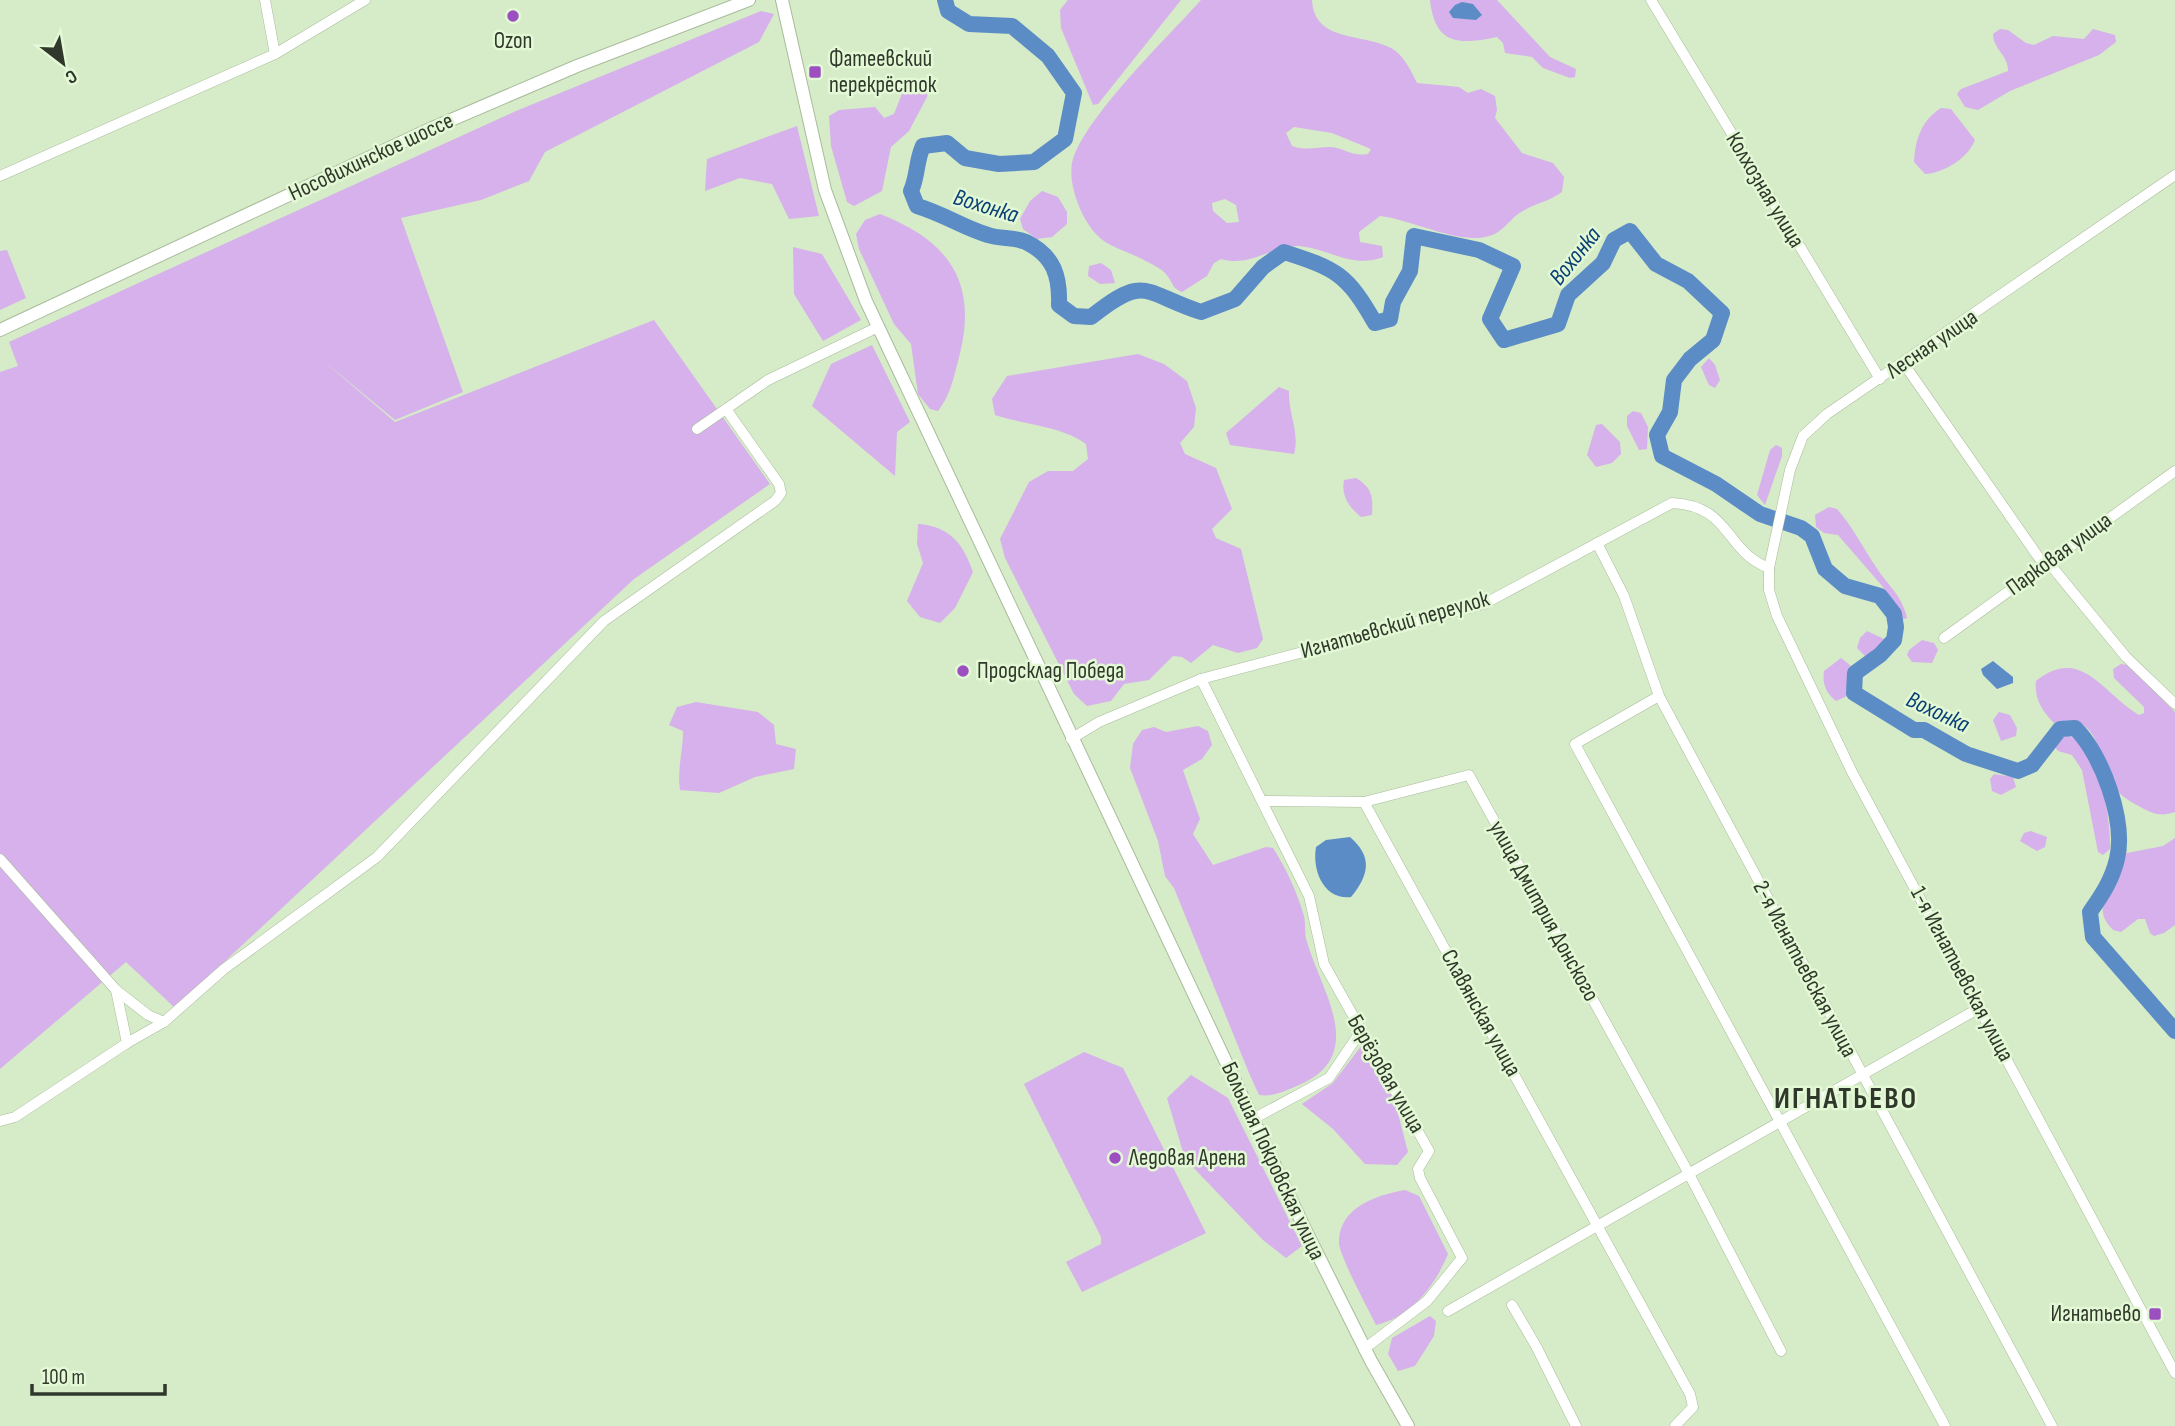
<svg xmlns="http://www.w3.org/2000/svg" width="2175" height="1426" font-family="'Sofia Sans Condensed',sans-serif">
  <rect width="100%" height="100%" fill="#d6ebc8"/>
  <!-- green -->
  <g fill="#d6b1eb" fill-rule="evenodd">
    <polygon points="1068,0 1181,0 1098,104 1093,105 1061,28 1060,10"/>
    <path d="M1201,0H1312C1314,43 1364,33 1391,48C1404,55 1411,71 1417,83L1459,87L1468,93L1481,89L1495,96L1497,110L1495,118L1522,153L1553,163L1564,177L1562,192C1548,202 1536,203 1523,211C1513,216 1507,226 1498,232C1469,251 1413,219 1380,216L1359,232L1360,242L1382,246L1383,257C1352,269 1330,249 1299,246C1275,244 1251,268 1221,259L1214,263L1207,276L1182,292C1171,288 1173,281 1165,273C1159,267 1149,263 1142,259C1129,252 1109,247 1099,237C1082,222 1066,182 1073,159C1088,114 1166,39 1201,0ZM1294,127L1332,133L1371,149L1368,154C1352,157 1345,148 1330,147C1317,147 1306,151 1292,146L1286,133ZM1225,199L1236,205L1239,222L1227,223L1213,211L1212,203Z"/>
    <path d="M1430,0H1497L1550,57L1576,69L1575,77L1570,78L1543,68L1532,57L1505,53L1503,43L1497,37C1458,45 1435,45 1430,0Z"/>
    <polygon points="761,11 774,14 759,42 545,152 529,181 481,200 401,218 463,392 395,420 320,358 395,422 654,320 770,484 634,579 175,1008 126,962 0,1069 0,372 18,366 9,342 516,111"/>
    <path d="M2000,29L2008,30L2026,43L2034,45L2053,36L2084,39L2093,29L2115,35L2116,42L2099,55L2010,91L1978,110L1965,107L1957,94L1961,89L2008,71C2009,56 1993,49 1993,34Z"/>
    <polygon points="919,80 928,89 927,97 909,131 891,147 882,191 854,206 847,202 831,146 829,116 839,110 875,107 884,118 894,114 907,81"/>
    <path d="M1941,108L1951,109L1975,140C1968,158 1944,173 1925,174L1914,162C1915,140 1921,121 1941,108Z"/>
    <polygon points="797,126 819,216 789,219 772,184 740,178 705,191 707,159"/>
    <polygon points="1042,191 1058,197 1067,212 1067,224 1052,237 1037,239 1023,229 1020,219 1030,201"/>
    <path d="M880,214C952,242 979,285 958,361C953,380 950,396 938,411L930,409L918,394L911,344L894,324L859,249L856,234L865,220Z"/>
    <polygon points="793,247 822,254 861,320 823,341 794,294"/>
    <polygon points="7,250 26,298 0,310 0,251"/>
    <polygon points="1101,263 1111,270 1115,283 1100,284 1088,276 1089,266"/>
    <polygon points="872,345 910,422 897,432 895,476 812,406 831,364"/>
    <path d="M1138,354L1164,364L1187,381L1196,408L1194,427L1180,443L1185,454L1216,468L1232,509L1212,529L1216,538L1241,549L1263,639L1257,648L1238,653L1213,645L1191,663L1182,657L1173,656L1149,680L1124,684L1111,701L1087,706L1074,694L1005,558L1000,539L1029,482L1048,471H1073L1088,459L1086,444C1062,426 1025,425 995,415L992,399L1007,376Z"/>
    <polygon points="1709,358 1715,365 1720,380 1715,388 1709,385 1701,367"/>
    <path d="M1279,387L1289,391C1288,413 1300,433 1294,454L1230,445L1226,433Z"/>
    <polygon points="1633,411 1641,413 1648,427 1647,449 1639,450 1627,426 1627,416"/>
    <polygon points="1602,424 1620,442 1621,454 1612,463 1596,467 1587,455 1596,425"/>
    <polygon points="1776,445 1782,448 1782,456 1765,505 1757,495 1770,450"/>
    <path d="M1356,478C1372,488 1373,496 1372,515L1361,517C1349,507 1341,496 1344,480Z"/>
    <path d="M1829,507L1837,509C1853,527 1863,548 1876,567C1888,586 1902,595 1907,618L1903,619L1883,587L1838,535L1824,533L1816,527L1815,515Z"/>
    <path d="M918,524C949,526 963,543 973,572L955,608L940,623L920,617L907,601L923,563L917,544Z"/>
    <polygon points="1867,631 1884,639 1873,652 1865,656 1857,648 1860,638"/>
    <polygon points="1922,640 1934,643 1938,650 1932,663 1912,662 1907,655 1909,650"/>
    <path d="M1841,658L1850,665L1847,696L1836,701C1826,693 1822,684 1824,671Z"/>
    <path d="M2121,664L2128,665L2175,712V812C2163,816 2155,815 2144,809C2135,804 2123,798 2117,790C2097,763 2102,709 2054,723C2042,711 2034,698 2036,681C2081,645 2102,693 2139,715L2144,713V707L2114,678L2113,669Z"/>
    <path d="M696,702L758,712L774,725L776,744L796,749L794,769L755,777L719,793L680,790C677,769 683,752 683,731L669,725L677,707Z"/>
    <polygon points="1999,712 2010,715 2017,728 2016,736 2001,741 1993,720"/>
    <path d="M1198,726L1208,731L1212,745L1202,759L1183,770L1200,819L1193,834L1213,865L1266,847L1273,848C1286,868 1297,892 1304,916C1306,924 1304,934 1307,942C1321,991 1369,1055 1299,1085C1285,1091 1274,1097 1259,1095L1249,1073L1174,888L1165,876L1158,841L1130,768L1133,744L1142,730L1154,727L1166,732Z"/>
    <path d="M2061,735C2099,733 2111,820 2110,849L2103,855L2098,852L2082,770L2072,755L2058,751L2055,747Z"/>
    <polygon points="1994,774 2013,777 2016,787 2001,795 1992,791 1990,779"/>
    <polygon points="2031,831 2047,837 2045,847 2037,851 2020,841 2024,833"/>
    <path d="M2175,838V925L2164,933L2154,936L2150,933L2145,919H2138L2121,932L2113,930C2092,908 2108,898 2119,876C2122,870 2122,861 2122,854L2163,846Z"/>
    <polygon points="1362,1045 1395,1102 1408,1152 1397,1165 1365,1164 1333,1129 1302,1104 1333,1083"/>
    <polygon points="1084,1052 1123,1068 1206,1233 1082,1292 1066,1262 1101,1244 1101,1237 1024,1084"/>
    <polygon points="1191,1075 1228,1098 1302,1246 1286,1258 1263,1240 1185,1159 1167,1098"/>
    <path d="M1405,1190L1419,1196L1448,1254C1435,1286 1411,1317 1376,1325C1369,1310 1338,1254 1339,1242C1339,1207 1377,1195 1405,1190Z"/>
    <polygon points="1430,1316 1436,1321 1434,1336 1415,1366 1398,1371 1388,1354 1392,1338"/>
  </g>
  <!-- water -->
  <g fill="#5b8cc6">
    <polygon points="1462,2 1473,4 1482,15 1476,20 1453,18 1449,12 1455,5"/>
    <polygon points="1993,661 2013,677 2013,683 1997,689 1983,675 1981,669"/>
    <path d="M1350,837C1373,857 1369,875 1351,897C1323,900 1312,870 1316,847L1326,840Z"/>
  </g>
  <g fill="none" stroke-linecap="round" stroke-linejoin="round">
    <!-- river -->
    <path stroke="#5b8cc6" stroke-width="16" d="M945,0L948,11L969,24L1012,26L1048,56L1074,93L1065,139L1034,162L999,164L965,158L947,143L923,146C916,161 918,175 911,191L917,206C944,214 964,228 988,235C1000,239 1015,237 1026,242C1054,256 1060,276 1059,305L1074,316L1091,317C1146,273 1143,293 1201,312L1235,299L1263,267L1284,252C1337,269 1347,274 1375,323L1390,319L1393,302L1410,271L1414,236L1479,250L1513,266L1490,319L1504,340L1558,324L1568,295L1603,263L1614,240L1630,231L1656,264L1688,281L1722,313L1713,340L1690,359L1674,380L1670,412L1657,435L1662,456L1716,484L1760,514L1801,528L1812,536L1825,569L1845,586L1880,596L1894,614L1896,627L1894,640L1880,655L1855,673L1854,693L1914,730H1924L1966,754L2018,771L2032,765L2060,729L2075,728C2102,754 2126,821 2117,859C2112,880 2102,895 2090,912L2093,937L2175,1031"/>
    <defs>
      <g id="minor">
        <polyline points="265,0 275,54"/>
        <polyline points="1651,0 1880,379"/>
        <polyline points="2175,175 1827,414 1803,436 1790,470 1769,568 1769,590 1777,616 1852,772 2175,1373"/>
        <polyline points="0,176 275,54 365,0"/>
        <polyline points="1904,364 2044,565"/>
        <polyline points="697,429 768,380 878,327"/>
        <polyline points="1597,543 1624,596 1659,696 2052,1426"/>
        <polyline points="2048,562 2126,657 2175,704"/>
        <polyline points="1944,638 2175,471"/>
        <polyline points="1201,679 1309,896 1324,964 1429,1151 1418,1169 1420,1178 1462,1258 1427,1301 1364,1349"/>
        <polyline points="1659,696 1575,744 1945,1426"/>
        <path d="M1071,739L1099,722L1201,679L1484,604L1672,503C1732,506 1724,551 1769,568"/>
        <polyline points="1264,801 1364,802 1469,775 1688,1172 1781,1351"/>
        <polyline points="1364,802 1690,1394 1693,1407 1675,1426"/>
        <polyline points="0,859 116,990 148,1015 164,1022"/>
        <polyline points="127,1043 164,1022 224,969 377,857 604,621 775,501 781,493 779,484 726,409"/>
        <polyline points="1253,1119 1329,1078 1361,1031"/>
        <polyline points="0,1121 15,1117 127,1043 116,990"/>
        <polyline points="1512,1305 1536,1346 1576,1426"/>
        <polyline points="1448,1311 1981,1007"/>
      </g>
      <g id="major">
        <polyline points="782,0 825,190 866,301 1305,1229 1371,1361 1408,1426"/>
        <polyline points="0,330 430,129 577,66 749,0"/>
      </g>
    </defs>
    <!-- minor casing -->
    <use href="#minor" stroke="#a8bc9b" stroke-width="11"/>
    <!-- major casing -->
    <use href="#major" stroke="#a8bc9b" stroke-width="14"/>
    <!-- minor -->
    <use href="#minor" stroke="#fff" stroke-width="10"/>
    <!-- major -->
    <use href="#major" stroke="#fff" stroke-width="12"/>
  </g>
  <!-- markers -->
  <g fill="#9c4fc1" stroke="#e3f8d5" stroke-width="2.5">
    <circle cx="513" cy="16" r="7"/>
    <rect x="808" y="65" width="14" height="14" rx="3.5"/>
    <circle cx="963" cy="671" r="7"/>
    <circle cx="1115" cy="1158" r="7"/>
    <rect x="2148" y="1307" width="14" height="14" rx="3.5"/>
  </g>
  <g text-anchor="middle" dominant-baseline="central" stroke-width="5" stroke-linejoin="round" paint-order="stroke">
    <!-- poi labels -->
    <g font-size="23" fill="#30382b" stroke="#e3f8d5" text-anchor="start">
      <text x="513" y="41" text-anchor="middle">Ozon</text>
      <text x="829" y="59">Фатеевский<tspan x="829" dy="26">перекрёсток</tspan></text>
      <text x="977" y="671">Продсклад Победа</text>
      <text x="1129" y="1158">Ледовая Арена</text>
      <text x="2141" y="1314" text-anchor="end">Игнатьево</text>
    </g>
    <!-- street labels -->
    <g font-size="23" fill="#30382b" stroke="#e3f8d5">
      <text transform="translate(371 157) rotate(-25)">Носовихинское шоссе</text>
      <text transform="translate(1765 190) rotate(59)">Колхозная улица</text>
      <text transform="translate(1932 344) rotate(-34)">Лесная улица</text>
      <text transform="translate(2059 554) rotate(-36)">Парковая улица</text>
      <text transform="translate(1395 625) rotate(-16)">Игнатьевский переулок</text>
      <text transform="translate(1544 911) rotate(61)">улица Дмитрия Донского</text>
      <text transform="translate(1805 969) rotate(62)">2-я Игнатьевская улица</text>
      <text transform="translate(1962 974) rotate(62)">1-я Игнатьевская улица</text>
      <text transform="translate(1481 1013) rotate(61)">Славянская улица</text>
      <text transform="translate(1386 1074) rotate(60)">Берёзовая улица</text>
      <text transform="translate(1273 1161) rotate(65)">Большая Покровская улица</text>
    </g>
    <!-- water labels -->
    <g font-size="24" font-style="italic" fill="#093f75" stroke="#e3f8d5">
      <text transform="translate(986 206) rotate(17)">Вохонка</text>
      <text transform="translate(1575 256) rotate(-51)">Вохонка</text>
      <text transform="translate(1938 712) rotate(25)">Вохонка</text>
    </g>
    <!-- district labels -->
    <g font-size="30" font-weight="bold" letter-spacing="2" fill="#30382b" stroke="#e3f8d5">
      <text x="1846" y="1099">ИГНАТЬЕВО</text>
    </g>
  </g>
  <!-- north arrow -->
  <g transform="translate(63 63) rotate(149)" stroke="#e3f8d5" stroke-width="5" paint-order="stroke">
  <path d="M0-5L12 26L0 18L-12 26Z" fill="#30382b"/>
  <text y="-10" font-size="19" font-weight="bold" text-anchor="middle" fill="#30382b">С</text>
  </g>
  <!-- scale -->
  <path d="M32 1384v10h133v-10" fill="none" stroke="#30382b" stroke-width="3.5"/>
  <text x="42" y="1384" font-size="21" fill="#30382b" stroke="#e3f8d5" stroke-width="5" paint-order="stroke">100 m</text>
</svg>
